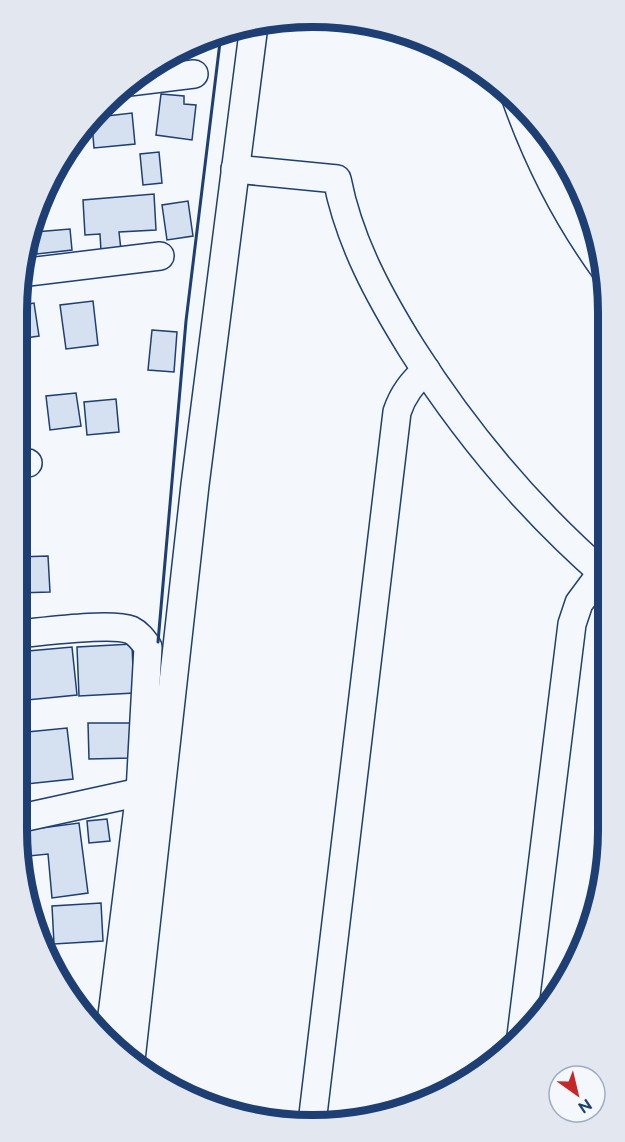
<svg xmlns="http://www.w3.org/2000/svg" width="625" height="1142" font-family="Raleway,sans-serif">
  <rect width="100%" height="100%" fill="#f4f7fb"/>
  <!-- building -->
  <g fill="#d5e0f0" stroke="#1d3f73" stroke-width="1.5">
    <polygon points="212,38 213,47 191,49"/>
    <polygon points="161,94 184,96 184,104 196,105 192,140 156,135"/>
    <polygon points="132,113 135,144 94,148 92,124 98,117"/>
    <polygon points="159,152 162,183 143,185 140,154"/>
    <polygon points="154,194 156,230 119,232 121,250 101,251 100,234 85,235 83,200"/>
    <polygon points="188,201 193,236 167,240 162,205"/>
    <polygon points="70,229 72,250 37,254 35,232"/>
    <polygon points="93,301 98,345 66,349 60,305"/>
    <polygon points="34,303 39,336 18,339 17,306"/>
    <polygon points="152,330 177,332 174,372 148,370"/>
    <polygon points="76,393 81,426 50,430 46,396"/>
    <polygon points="116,399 119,432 87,435 84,402"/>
    <polygon points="48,556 50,592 17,593 17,557"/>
    <polygon points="132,644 134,693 79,696 77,647"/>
    <polygon points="72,647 77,695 17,701 17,652"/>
    <polygon points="88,723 131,723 131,758 89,759"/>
    <polygon points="67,728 73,779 17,785 17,733"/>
    <polygon points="107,819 110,841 89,843 87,821"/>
    <polygon points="79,823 88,893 52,898 48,854 29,856 26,830"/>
    <polygon points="101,903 103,941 54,944 52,906"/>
  </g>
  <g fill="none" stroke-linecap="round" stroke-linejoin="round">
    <defs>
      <g id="minor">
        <polyline points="129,82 194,74"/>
        <path d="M516,99C537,158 568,219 605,270"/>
        <path d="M235,169L337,179C349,241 379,296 412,349C466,434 531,511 607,577"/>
        <polyline points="20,273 160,256"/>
        <polyline points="17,464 28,463"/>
        <path d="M17,634C41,632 111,622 131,630C139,634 143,640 148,647L140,792L109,1039"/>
        <polyline points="17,819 140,792"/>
        <polyline points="521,1036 572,624 579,603 602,572"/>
        <polyline points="131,1060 195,485 254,25"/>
        <path d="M312,1123L397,412C403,394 412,383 426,370"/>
      </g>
    </defs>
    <!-- minor casing -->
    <use href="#minor" stroke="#1d3f73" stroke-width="30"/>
    <!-- minor -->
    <use href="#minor" stroke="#f4f7fb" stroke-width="27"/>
    <!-- wall -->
    <polyline stroke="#1d3f73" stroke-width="3" points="158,642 186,321 221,34"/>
  </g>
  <!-- crop -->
  <path d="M0 0H625V1142H0ZM312 27H313A285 285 0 0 1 598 312V830A285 285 0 0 1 313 1115H312A285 285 0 0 1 27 830V312A285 285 0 0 1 312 27Z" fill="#e3e8f0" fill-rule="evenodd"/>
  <path fill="none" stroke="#1d3f73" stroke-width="8" d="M312 27H313A285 285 0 0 1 598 312V830A285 285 0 0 1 313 1115H312A285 285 0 0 1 27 830V312A285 285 0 0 1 312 27Z"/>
  <!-- north arrow -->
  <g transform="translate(577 1094) rotate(146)"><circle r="28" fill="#f4f7fb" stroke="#9eadc5" stroke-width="1.5"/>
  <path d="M0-4.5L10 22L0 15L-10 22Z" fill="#c62828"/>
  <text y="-9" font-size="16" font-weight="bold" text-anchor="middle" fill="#1d3f73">N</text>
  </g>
</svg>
